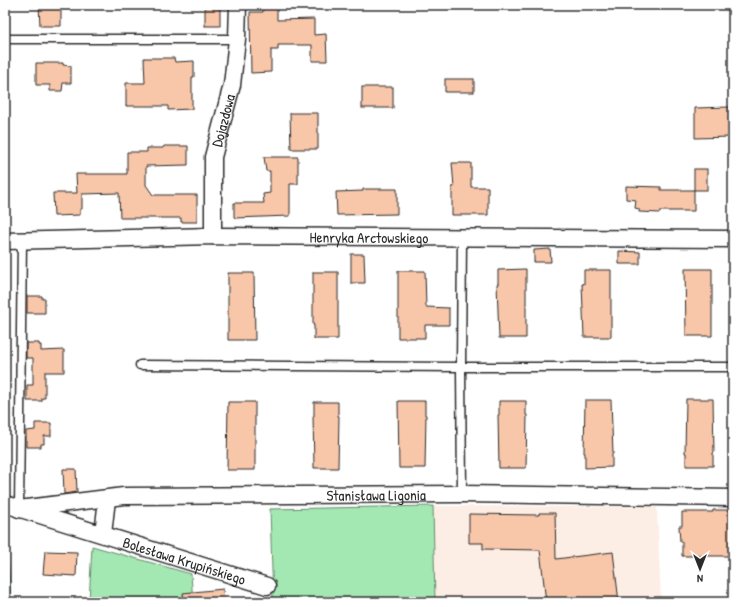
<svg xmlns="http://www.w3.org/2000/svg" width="738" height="607" font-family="'Patrick Hand',sans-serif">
  <rect width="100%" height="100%" fill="#fff"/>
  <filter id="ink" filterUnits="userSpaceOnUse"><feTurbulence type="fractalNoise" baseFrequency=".025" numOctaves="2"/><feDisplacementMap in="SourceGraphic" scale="8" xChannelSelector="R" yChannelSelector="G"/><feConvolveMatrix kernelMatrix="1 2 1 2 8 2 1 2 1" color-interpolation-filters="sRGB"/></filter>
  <g filter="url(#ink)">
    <!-- built -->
    <polygon fill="#fdeee5" points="433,506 657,507 661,602 435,602"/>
    <!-- green -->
    <g fill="#a3e7b2" stroke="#67896e">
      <polygon points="433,506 435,602 273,602 270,509"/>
      <polygon points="5,521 6,521 11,602 5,602"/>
      <polygon points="92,546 191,574 193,602 89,602"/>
    </g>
    <!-- building -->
    <g fill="#f8c6a8" stroke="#2b2b2b">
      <polygon points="39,5 61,5 61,26 40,26"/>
      <rect x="205" y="5" width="15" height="21"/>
      <polygon points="263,5 277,5 277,20 314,19 314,35 326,34 327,61 312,61 312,45 278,45 278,50 271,50 271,72 251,73 250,12 263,12"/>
      <polygon points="144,58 174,58 175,62 194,61 194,77 192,77 192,109 168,110 168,106 126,106 126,83 145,83"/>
      <polygon points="36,63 63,63 63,65 71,66 71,83 63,83 62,91 50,91 50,85 36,85"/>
      <rect x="445" y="79" width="29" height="13"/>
      <rect x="362" y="87" width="31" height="21"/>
      <polygon points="730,107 731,137 695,138 695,108"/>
      <polygon points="290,113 318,113 318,149 291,149"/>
      <polygon points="164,146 188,146 188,165 146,166 146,185 153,195 197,195 197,222 181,222 181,218 120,218 119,193 82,194 82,209 80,209 80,215 54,216 53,193 77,193 76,174 127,174 127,152 147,152 147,148 163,148"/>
      <polygon points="264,157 298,157 298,184 290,184 290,216 235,218 234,217 234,203 264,203 263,194 270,193 270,171 266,171"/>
      <polygon points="452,163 471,163 471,187 488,187 488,215 452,215 452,187 454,187"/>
      <rect x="694" y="169" width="13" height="21"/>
      <polygon points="626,186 661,187 661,190 694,190 694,211 660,211 660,213 639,212 639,209 635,208 636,200 626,199"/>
      <polygon points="363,189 397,189 397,214 337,215 336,192 363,191"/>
      <polygon points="550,249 551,262 534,262 534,250"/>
      <polygon points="619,251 640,252 640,264 619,264"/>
      <polygon points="351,254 364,254 365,283 351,283"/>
      <polygon points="526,269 526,338 499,338 497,284 498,284 498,270"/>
      <polygon points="685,269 712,269 712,336 686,336"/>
      <polygon points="584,270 611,270 611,337 584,337 582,284 584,284"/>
      <polygon points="398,271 425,271 426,307 449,308 449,325 425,325 425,338 398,338"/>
      <polygon points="313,272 338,272 338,339 314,339 314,325 313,325"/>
      <polygon points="228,273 254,273 255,340 228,340"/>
      <polygon points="27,296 42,296 42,299 45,299 45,313 27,313"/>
      <polygon points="26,343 39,343 39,345 41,345 41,351 64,350 64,372 45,372 45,398 42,398 42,401 27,401 27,385 33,385 33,358 26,358"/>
      <polygon points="686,399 713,399 714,453 713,453 713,466 686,466 686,453 685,453"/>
      <polygon points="585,400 611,400 613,454 612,453 612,467 585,468 585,453 584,453"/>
      <polygon points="398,401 425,401 425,415 426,415 425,468 399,468"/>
      <polygon points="499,401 526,401 526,415 527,415 526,468 499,468 498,415 499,415"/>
      <polygon points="228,402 255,402 255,470 227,470"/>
      <polygon points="314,402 338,402 338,416 339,416 338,468 314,468 313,416 314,416"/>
      <polygon points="35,423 51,423 51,436 44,436 44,444 41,444 41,447 26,447 26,431 35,430"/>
      <polygon points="63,469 76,469 77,492 64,494"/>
      <polygon points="713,510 733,510 733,556 682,556 682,542 680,542 679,526 682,526 682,512 713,512"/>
      <polygon points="539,513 555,513 556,559 613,552 619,602 546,602 540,550 483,549 483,543 469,543 469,514 539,515"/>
      <polygon points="45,551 77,552 76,576 43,574"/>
      <polygon points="223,589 224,602 184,602 183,593"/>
    </g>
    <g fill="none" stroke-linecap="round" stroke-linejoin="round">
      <defs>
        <g id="service">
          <polyline points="5,39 237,39"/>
          <polyline points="462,237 461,367 462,494"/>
          <polyline points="140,365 461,367 733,367"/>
          <polyline points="19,509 22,241"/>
        </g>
        <g id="minor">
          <path id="s1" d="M213,236V157L232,85L237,39L238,5"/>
          <path id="s2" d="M5,241L213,236L733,239"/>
          <path id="s3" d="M5,504L267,586"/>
          <path id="s4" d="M19,509L124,496L462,494L733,498"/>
          <polyline points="103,534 107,499"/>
        </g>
      </defs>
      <!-- service casing -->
      <use href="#service" stroke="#2b2b2b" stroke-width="11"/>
      <!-- minor casing -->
      <use href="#minor" stroke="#2b2b2b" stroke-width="19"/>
      <!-- service -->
      <use href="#service" stroke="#fff" stroke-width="8"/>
      <!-- minor -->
      <use href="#minor" stroke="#fff" stroke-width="16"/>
    </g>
  </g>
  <g text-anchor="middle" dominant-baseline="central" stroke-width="3.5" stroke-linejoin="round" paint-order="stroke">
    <!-- street labels -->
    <g font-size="15" fill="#2b2b2b" stroke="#fff">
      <text stroke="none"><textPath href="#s1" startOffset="117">Dojazdowa</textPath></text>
      <text stroke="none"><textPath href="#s2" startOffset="364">Henryka Arctowskiego</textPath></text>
      <text stroke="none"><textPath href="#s4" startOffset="358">Stanisława Ligonia</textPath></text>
      <text stroke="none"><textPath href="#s3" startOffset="188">Bolesława Krupińskiego</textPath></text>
    </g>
  </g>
  <!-- margin -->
  <rect width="738" height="607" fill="none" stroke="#fff" stroke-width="20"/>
  <rect x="10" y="10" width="718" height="587" fill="none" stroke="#2b2b2b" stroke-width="1.5" filter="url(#ink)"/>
  <!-- north arrow -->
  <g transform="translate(700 569) rotate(180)" stroke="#ffffff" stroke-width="3" paint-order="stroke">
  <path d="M0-3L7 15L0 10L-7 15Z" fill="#2b2b2b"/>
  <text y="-6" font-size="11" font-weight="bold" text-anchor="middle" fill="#2b2b2b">N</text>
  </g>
</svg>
